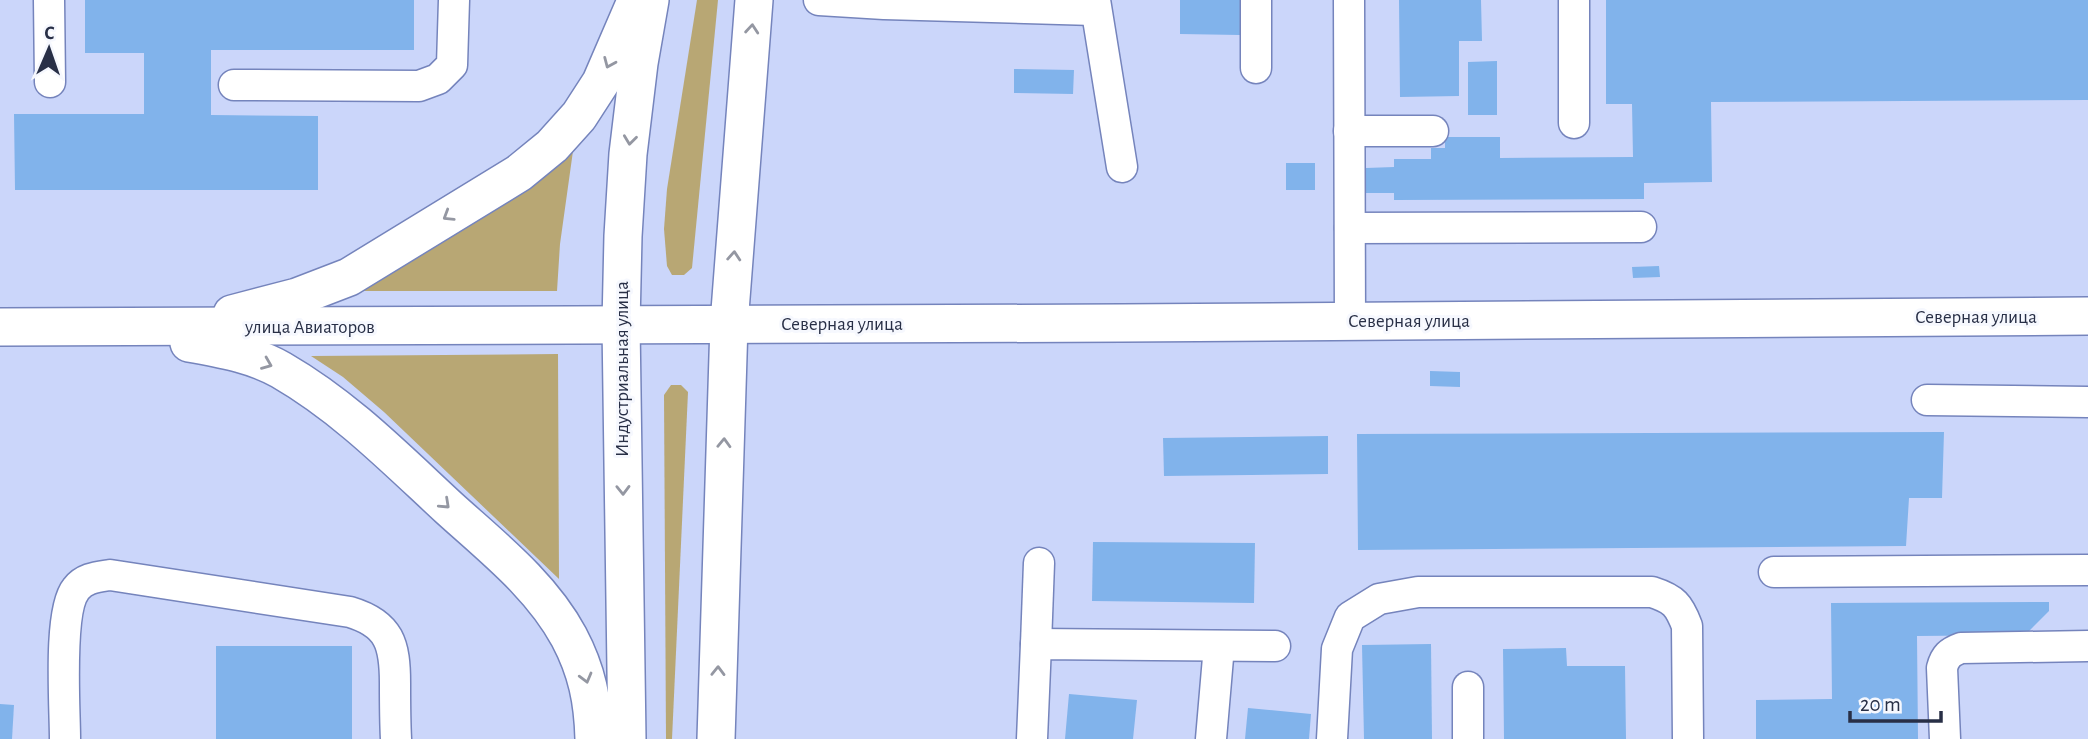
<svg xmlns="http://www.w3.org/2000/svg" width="2088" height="739" font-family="'Alegreya Sans',sans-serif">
  <rect width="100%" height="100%" fill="#cbd6fa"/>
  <!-- green -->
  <g fill="#b8a774">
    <polygon points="697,0 718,0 692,268 684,275 672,275 667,266 664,229 667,189"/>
    <polygon points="573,151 560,244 557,291 345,291 544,172"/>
    <polygon points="558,354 559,579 384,412 343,377 311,356"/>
    <polygon points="671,385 681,385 688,392 672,739 666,739 664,395"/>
  </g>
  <!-- building -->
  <g fill="#81b3eb">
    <polygon points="85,0 414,0 414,50 211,50 211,115 318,116 318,190 15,190 14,114 144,114 144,53 85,53"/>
    <polygon points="1180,0 1241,0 1240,35 1180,34"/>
    <polygon points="1399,0 1481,0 1482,41 1459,41 1459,96 1400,97"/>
    <polygon points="1606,0 2088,0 2088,100 1711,102 1712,182 1644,183 1644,199 1394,200 1394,193 1366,193 1366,168 1394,167 1394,159 1431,159 1431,148 1445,148 1445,137 1500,137 1500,158 1633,157 1632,104 1606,104"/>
    <polygon points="1497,61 1497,115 1468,115 1468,62"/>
    <polygon points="1014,69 1074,70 1073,94 1014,93"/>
    <rect x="1286" y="163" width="29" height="27"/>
    <polygon points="1659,266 1660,277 1633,278 1632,267"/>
    <polygon points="1430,371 1460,372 1460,387 1430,386"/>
    <polygon points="1944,432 1942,498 1909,498 1906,546 1358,550 1357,434"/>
    <polygon points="1328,436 1328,474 1164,476 1163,438"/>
    <polygon points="1093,542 1255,543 1254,603 1092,601"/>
    <polygon points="2049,602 2049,611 2025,635 1917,636 1918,739 1756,739 1756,700 1832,699 1831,603"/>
    <polygon points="1431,644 1432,739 1364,739 1362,645"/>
    <rect x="216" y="646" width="136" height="93"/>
    <polygon points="1566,648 1567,666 1625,666 1626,739 1504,739 1503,649"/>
    <polygon points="1069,694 1137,700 1133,739 1065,739"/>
    <polygon points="0,704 14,705 12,739 0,739"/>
    <polygon points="1248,708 1311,714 1309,739 1245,739"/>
  </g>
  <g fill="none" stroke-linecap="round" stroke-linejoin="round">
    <defs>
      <g id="minor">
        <polyline points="49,0 50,82"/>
        <polyline points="819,0 884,4 1094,10"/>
        <polyline points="1095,0 1122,167"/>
        <polyline points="1349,0 1350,322"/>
        <polyline points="1574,0 1574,123"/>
        <polyline points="1256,68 1256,0"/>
        <polyline points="234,85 419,86 438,79 452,65 454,0"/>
        <polyline points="1349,131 1433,131"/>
        <polyline points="1350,228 1641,227"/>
        <polyline points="1927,400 2088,402"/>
        <polyline points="1774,572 2088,570"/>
        <polyline points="1036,644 1039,563"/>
        <polyline points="1468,687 1468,739"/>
        <path d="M65,739C65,707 58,611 76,589C84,578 97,577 110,575L350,612C390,624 395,645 395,683C395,702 395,720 396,739"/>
        <polyline points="1032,739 1036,644 1275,646"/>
        <polyline points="1211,739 1219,646"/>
        <path d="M1332,739L1337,649L1350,617L1379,599L1418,592H1652C1674,599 1679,605 1687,626L1688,739"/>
        <path d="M1945,739L1942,668C1945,656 1950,652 1961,648L2088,646"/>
      </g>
      <g id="major">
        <polyline points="232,314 297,297 349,277 519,173 552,146 579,116 601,82 636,1"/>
        <polyline points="0,327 1122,323 2088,316"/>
        <path d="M189,343C221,349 253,354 281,370C345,407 395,458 449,508C492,547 541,585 569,637C587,671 593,701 594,739"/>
        <polyline points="627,739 621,324 623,236 628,154 639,63 650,0"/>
        <polyline points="716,739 729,324 754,0"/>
      </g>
    </defs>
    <!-- minor casing -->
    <use href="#minor" stroke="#7584bc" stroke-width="33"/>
    <!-- major casing -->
    <use href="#major" stroke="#7584bc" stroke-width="40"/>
    <!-- minor -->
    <use href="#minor" stroke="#fff" stroke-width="30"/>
    <!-- major -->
    <use href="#major" stroke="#fff" stroke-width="37"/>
  </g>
  <!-- one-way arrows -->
  <defs><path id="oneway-chevron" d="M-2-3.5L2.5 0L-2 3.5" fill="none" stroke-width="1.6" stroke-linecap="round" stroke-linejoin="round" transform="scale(1.75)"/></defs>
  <g stroke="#9497a2">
    <use href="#oneway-chevron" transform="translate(752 29) rotate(-85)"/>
    <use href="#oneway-chevron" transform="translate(609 63) rotate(113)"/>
    <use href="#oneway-chevron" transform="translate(630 140) rotate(97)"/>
    <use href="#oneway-chevron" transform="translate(448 216) rotate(148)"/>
    <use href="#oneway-chevron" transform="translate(734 256) rotate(-86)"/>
    <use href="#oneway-chevron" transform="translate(267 364) rotate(22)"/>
    <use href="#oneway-chevron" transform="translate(724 443) rotate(-88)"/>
    <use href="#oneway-chevron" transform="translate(623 490) rotate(89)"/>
    <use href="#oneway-chevron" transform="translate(445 504) rotate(43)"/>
    <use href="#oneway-chevron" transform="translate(718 671) rotate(-89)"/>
    <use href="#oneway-chevron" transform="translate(586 678) rotate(75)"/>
  </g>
  <g text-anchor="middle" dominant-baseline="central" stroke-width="6" stroke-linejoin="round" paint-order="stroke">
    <!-- street labels -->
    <g font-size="19" fill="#282f46" stroke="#f6f8fe">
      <text x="1976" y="317">Северная улица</text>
      <text x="1409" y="321">Северная улица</text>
      <text x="842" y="324">Северная улица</text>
      <text x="310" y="327">улица Авиаторов</text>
      <text transform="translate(622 369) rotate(-90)">Индустриальная улица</text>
    </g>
  </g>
  <!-- north arrow -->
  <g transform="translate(49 49) rotate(2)" stroke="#f6f8fe" stroke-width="5" paint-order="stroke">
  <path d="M0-5L12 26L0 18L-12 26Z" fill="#282f46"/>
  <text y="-10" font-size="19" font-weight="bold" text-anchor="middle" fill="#282f46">С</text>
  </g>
  <!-- scale -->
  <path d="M1850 711v10h91v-10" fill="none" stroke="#282f46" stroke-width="3.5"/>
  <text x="1860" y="711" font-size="21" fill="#282f46" stroke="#f6f8fe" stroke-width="5" paint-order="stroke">20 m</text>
</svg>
